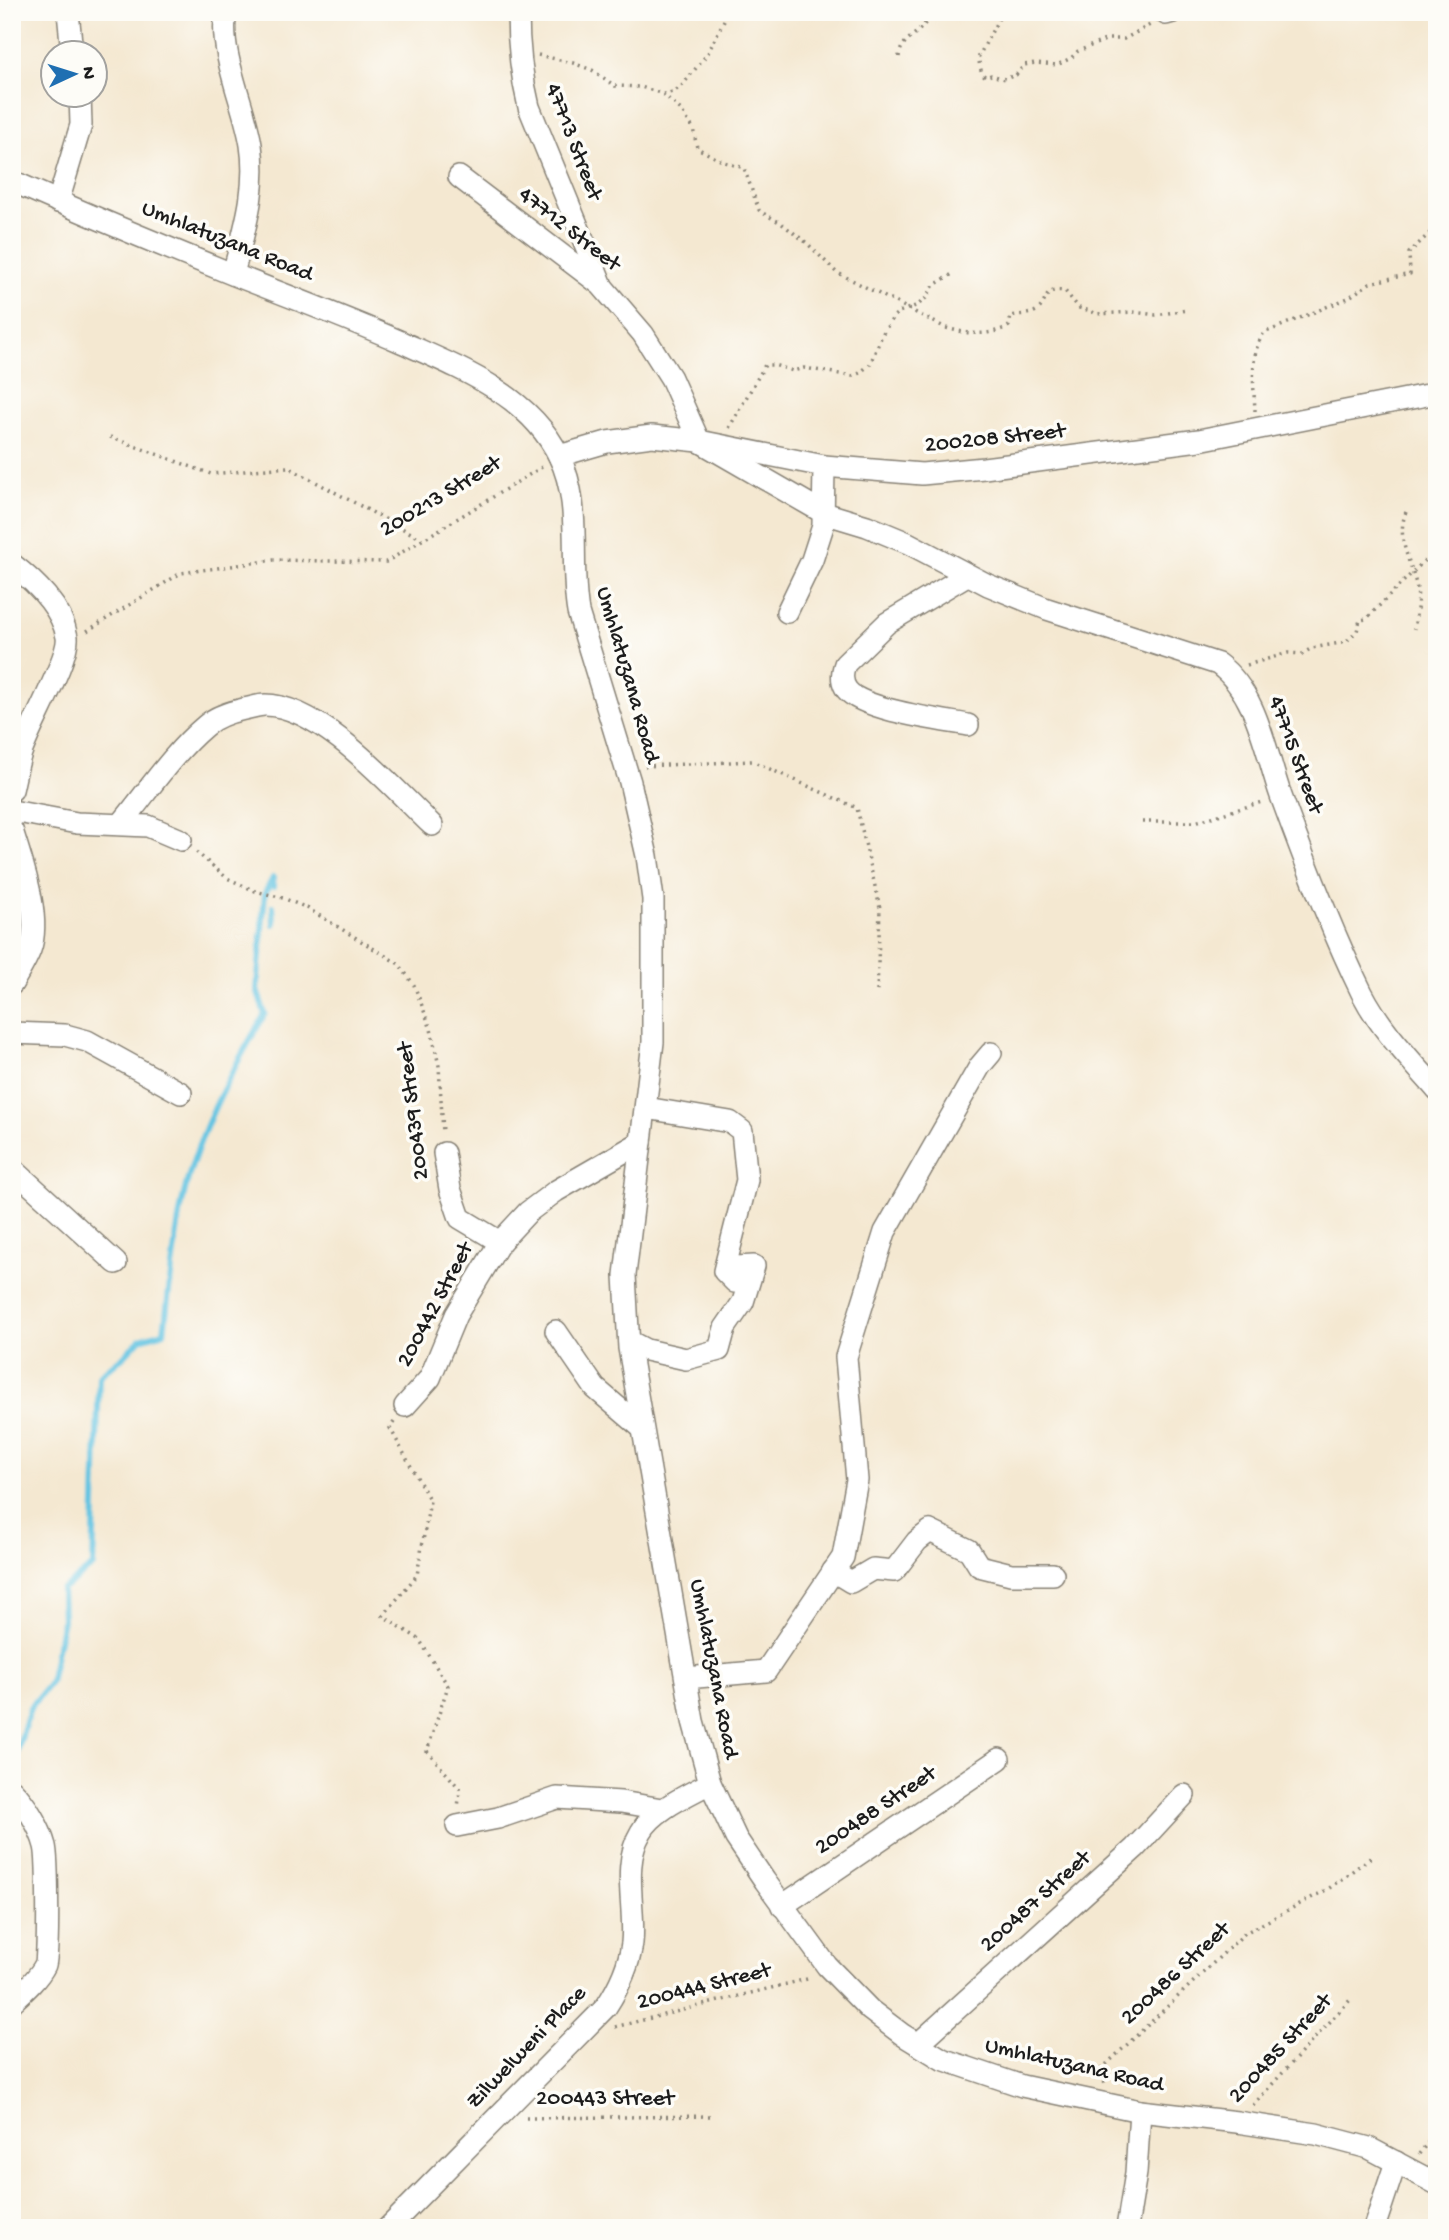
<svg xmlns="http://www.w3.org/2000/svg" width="1449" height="2240" font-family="'Gochi Hand',sans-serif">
  <rect width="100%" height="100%" fill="#fdfcf7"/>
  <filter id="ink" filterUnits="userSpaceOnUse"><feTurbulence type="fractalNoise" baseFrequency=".0143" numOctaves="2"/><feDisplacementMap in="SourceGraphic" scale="14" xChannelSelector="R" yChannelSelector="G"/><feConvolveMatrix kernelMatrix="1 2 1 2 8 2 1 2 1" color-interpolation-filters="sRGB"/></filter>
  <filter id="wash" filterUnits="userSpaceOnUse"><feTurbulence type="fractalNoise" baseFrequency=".00686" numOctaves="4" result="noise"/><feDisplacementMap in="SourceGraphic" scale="28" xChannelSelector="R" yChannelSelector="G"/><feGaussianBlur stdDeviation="1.57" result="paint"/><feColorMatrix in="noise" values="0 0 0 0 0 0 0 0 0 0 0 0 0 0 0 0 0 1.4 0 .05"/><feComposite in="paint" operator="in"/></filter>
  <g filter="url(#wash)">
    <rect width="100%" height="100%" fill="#f4e8d1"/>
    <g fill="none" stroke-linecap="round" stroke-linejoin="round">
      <!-- stream -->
      <g stroke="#64c4e2" stroke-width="6">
        <polyline points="273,906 274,924"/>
        <path d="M12,1756L17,1753L30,1708L50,1683L63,1620L62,1590L93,1566L99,1376L124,1356L140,1339L164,1332C170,1286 174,1239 184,1194C199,1130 232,1070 265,1014L257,990L265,893L273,878V886"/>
      </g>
    </g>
  </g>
  <g filter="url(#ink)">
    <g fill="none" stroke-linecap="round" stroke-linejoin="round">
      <defs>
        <g id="minor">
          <polyline points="68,12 72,52"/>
          <path d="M226,12C218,51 245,105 251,145C258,190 244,231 233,274"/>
          <path d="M518,12C518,46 521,75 529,107L601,283"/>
          <polyline points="1166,14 1173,12"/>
          <path d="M459,177L601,285L643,334L671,378L699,441L824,513L867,526L908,543L988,585L1047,609L1218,664C1258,694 1265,751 1281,796C1305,862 1331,930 1362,993C1381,1030 1410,1059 1437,1090"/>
          <path d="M12,181C85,214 158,244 232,274C288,296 344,317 399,341C457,367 529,394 559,456C583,505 569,560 578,612L630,782L647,856L653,899V1042L625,1275L629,1348L693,1721L710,1783L736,1838L765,1881L827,1966L870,2010L903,2035L942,2059L1022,2086L1140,2111L1237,2122L1316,2134L1369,2148L1437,2184"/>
          <polyline points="58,202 81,125 80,94"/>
          <polyline points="559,456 607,442 652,436 699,441 824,466 922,474 984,468 1199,440 1437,393"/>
          <path d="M12,564C35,582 62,607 67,637C70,657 29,728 21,753C17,765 15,777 12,790"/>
          <path d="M967,575L887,623L845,664C842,672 841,682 847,690C863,710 941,720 968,725"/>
          <polyline points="787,612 812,560 823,526 824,466"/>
          <polyline points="12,811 77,823 148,826 181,840"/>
          <path d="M121,824C148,791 173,753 205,726C216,716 230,712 244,709C251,708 258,705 265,705C321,705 393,788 432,825"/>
          <path d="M12,830C22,863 42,917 30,950C26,961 18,973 12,984"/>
          <polyline points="12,1033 65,1035 87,1041 181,1093"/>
          <polyline points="444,1153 450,1189 460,1218 500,1242"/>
          <polyline points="12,1168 116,1263"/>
          <polyline points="556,1331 595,1388 642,1428"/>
          <polyline points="629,1341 646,1350 686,1359 719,1350 725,1328 743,1302 754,1266 737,1267 735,1282 724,1271 747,1180 742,1131 730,1122 646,1108"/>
          <polyline points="405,1406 430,1378 456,1315 500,1242 528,1212 556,1191 641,1142"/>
          <polyline points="833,1571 851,1582 873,1569 894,1571 917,1541 930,1531 969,1550 979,1566 1011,1574 1053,1574"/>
          <polyline points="686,1678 766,1671 843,1557 857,1480 846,1357 885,1232 980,1066 991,1053"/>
          <path d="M12,1790C26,1804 40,1827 45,1846C48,1857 49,1957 45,1965C38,1979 23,1992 12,2002"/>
          <polyline points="457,1826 498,1818 557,1798 621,1802 662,1809"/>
          <polyline points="782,1906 999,1759"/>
          <polyline points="918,2044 1135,1848 1184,1795"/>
          <path d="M388,2228L606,2007C619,1987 629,1967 632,1943C636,1907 621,1865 641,1832C653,1810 688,1795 710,1783"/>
          <polyline points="1127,2228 1136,2173 1140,2111"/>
          <polyline points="1374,2228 1396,2162"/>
        </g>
      </defs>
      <!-- minor casing -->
      <use href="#minor" stroke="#888276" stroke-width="24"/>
      <!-- path -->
      <g stroke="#888276" stroke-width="3.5" stroke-dasharray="2 5" stroke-linecap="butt">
        <polyline points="311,12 315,16"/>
        <polyline points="1002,12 978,58 982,74 986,77 991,75 1005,79 1016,75 1024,65 1035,63 1057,65 1071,58 1078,51 1108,39 1124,39 1150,25"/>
        <polyline points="538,55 573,63 592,70 615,86 641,87 663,94 673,92 681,87 708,53 728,12"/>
        <path d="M899,57C901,40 914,37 924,25C928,19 930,17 936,12"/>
        <path d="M663,94L681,110L693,128L697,148L724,162L744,168L759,210L761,212L781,223L807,243L836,272L946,328C968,334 988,337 1009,326L1011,316C1019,314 1027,315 1034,312C1050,305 1040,287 1065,291L1079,308L1091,311L1096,314L1134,312L1156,315L1187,310"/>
        <path d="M1255,411C1254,387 1249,354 1264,333L1348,298L1370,283L1410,274L1409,253L1437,226"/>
        <polyline points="729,428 765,365 774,365 793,371 804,368 852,376 860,373 870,364 883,333 894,316 899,312 918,305 926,298 934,285 954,273"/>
        <polyline points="110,437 211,474 288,467 422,539"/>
        <path d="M1406,512C1395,539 1412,562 1417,589C1419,602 1416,616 1414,629"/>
        <polyline points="87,631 181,573 274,560 386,562 542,467"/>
        <polyline points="1247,665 1288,653 1302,654 1312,648 1346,642 1357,631 1360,620 1366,619 1437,548"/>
        <polyline points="645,766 752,761 857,808 880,908 877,992"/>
        <polyline points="1142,822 1195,822 1262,802"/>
        <polyline points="196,852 227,878 255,891 283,898 307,908 399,964 414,985 431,1029 439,1066 443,1133"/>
        <polyline points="394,1422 390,1428 430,1501 417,1575 383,1616 419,1639 448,1686 427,1751 460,1789 458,1808"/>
        <polyline points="615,2027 811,1978"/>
        <polyline points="1105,2083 1095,2075 1245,1933 1328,1889 1374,1855"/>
        <polyline points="1253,2105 1351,1999"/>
        <polyline points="526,2118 714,2116"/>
        <polyline points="1419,2154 1437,2131"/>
      </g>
      <!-- minor -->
      <use href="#minor" stroke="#fff" stroke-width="21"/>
    </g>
  </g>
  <g text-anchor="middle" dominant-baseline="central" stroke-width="7" stroke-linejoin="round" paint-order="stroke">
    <!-- street labels -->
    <g font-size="23" fill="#1c1c1c" stroke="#fdfcf7">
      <text transform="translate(573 142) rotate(69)">47713 Street</text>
      <text transform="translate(569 230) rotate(38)">47712 Street</text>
      <text transform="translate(227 242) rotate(22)">Umhlatuzana Road</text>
      <text transform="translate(995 439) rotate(-6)">200208 Street</text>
      <text transform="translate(441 497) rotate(-31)">200213 Street</text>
      <text transform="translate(627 675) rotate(74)">Umhlatuzana Road</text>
      <text transform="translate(1295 755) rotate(70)">47715 Street</text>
      <text transform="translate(414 1111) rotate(-97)">200439 Street</text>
      <text transform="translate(436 1305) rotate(-62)">200442 Street</text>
      <text transform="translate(713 1669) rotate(79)">Umhlatuzana Road</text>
      <text transform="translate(876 1811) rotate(-34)">200488 Street</text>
      <text transform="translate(1036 1902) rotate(-42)">200487 Street</text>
      <text transform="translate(1176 1974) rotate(-43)">200486 Street</text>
      <text transform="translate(704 1987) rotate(-14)">200444 Street</text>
      <text transform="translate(527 2048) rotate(-46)">Zilwelweni Place</text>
      <text transform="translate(1281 2049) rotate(-47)">200485 Street</text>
      <text transform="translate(1074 2066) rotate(13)">Umhlatuzana Road</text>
      <text x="605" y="2099">200443 Street</text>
    </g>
  </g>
  <!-- margin -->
  <rect width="1449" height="2240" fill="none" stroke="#fdfcf7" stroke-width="42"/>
  <!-- north arrow -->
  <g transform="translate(74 74) rotate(86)"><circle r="33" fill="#fdfcf7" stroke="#a3a29f" stroke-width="2"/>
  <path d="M0-5L12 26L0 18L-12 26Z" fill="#1f6fb2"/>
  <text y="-10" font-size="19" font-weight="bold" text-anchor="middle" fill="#1c1c1c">N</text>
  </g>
</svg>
